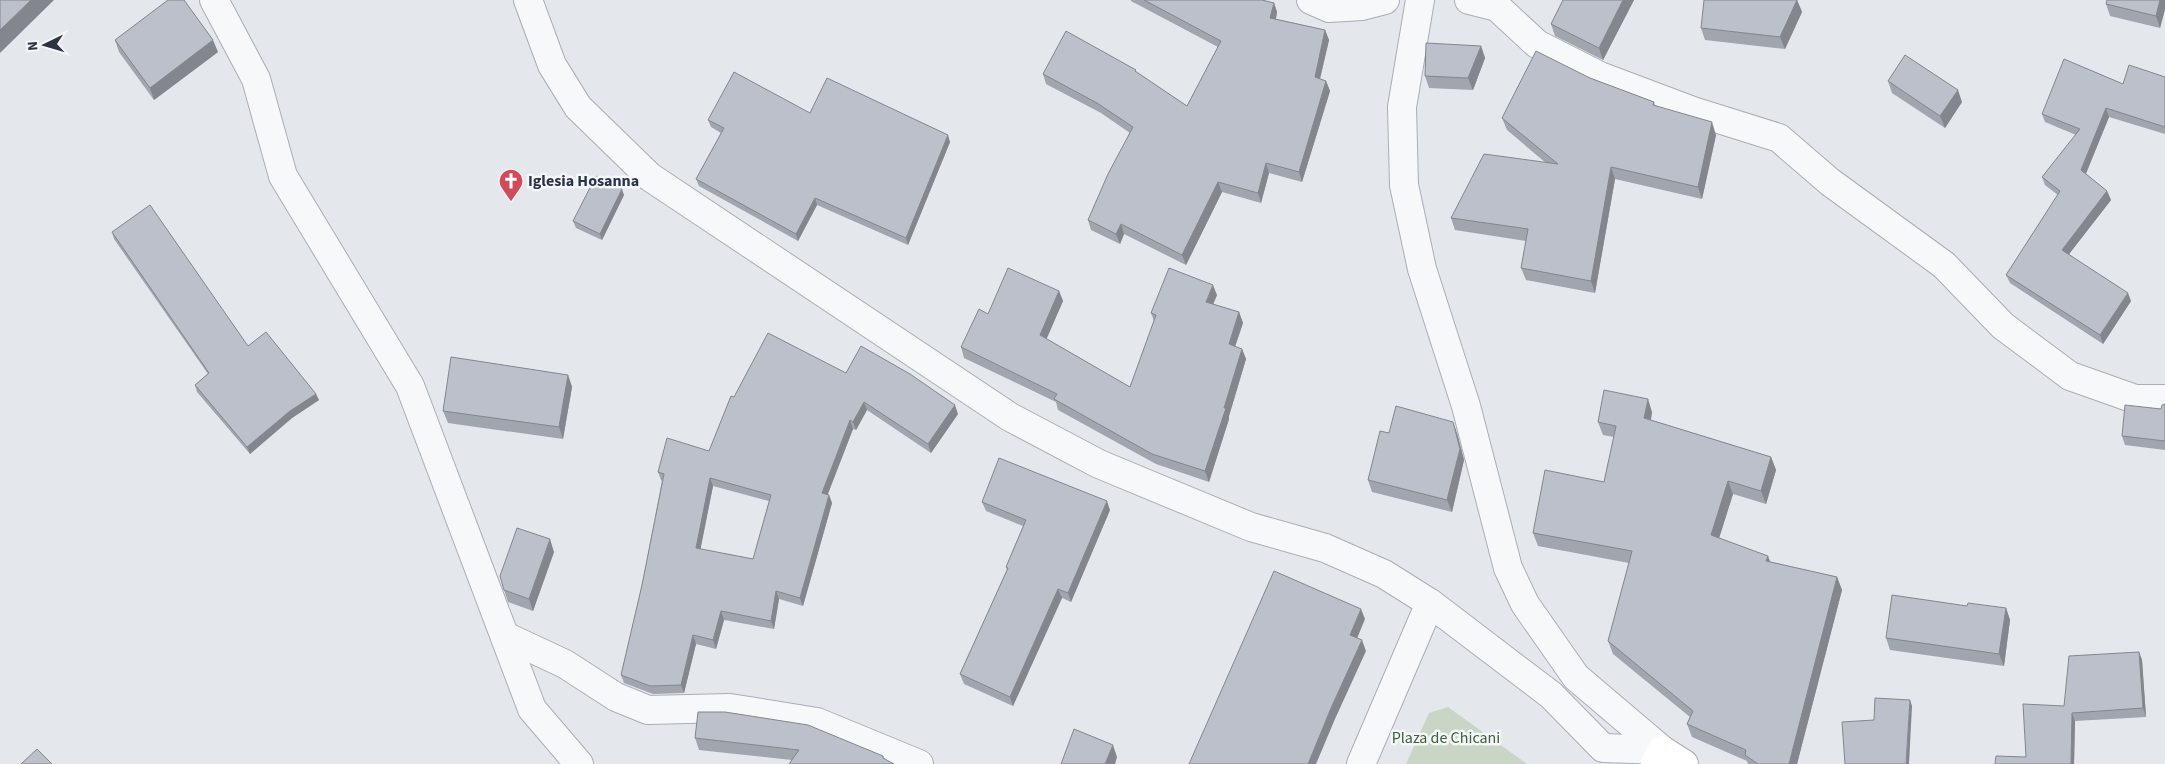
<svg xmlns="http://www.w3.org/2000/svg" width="2165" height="764" font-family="'Source Sans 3',sans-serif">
  <rect width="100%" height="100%" fill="#e4e7ec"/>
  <!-- green -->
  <polygon fill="#c9d6c5" points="1448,707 1527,764 1406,764 1429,713"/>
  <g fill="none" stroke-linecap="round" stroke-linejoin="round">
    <defs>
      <g id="street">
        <polyline points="214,0 256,79 283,176 410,386 532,709 579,764"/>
        <polyline points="528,0 552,65 578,107 650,177 1010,417 1099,464 1251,527 1325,548 1384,574 1430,603 1551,695 1603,748 1662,750"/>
        <polyline points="1311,0 1329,8 1362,6 1385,0"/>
        <polyline points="1420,0 1402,107 1404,185 1422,269 1466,406 1508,568 1525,604 1576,677 1662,750"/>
        <polyline points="1469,0 1497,7 1537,44 1600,76 1693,111 1779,138 1830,182 1944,265 2003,326 2070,376 2135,399 2165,399"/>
        <polyline points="505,636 565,664 616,697 648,710 730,708 817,722 919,764"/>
        <polyline points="1361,764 1430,603"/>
      </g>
      <polyline id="secondary" points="1655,764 1662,750 1684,764"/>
    </defs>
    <!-- street casing -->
    <use href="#street" stroke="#a9aeb7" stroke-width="30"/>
    <!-- secondary casing -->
    <use href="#secondary" stroke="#a9aeb7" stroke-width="30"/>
    <!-- street -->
    <use href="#street" stroke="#f7f8fa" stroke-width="28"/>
    <!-- secondary -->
    <use href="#secondary" stroke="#fff" stroke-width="28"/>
  </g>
  <!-- wall -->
  <g fill="#a1a5ae" fill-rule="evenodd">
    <polygon points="1131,0 1262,0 1274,3 1277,12 1276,19 1325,30 1329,40 1320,79 1326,81 1330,91 1302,182 1269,173 1261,203 1222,192 1186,265 1124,234 1120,244 1091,230 1088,220 1130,133 1101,113 1046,84 1043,74 1137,73 1187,106 1218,47 1131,1"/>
    <polygon points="1563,0 1634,0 1603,60 1555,36 1551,24"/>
    <polygon points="1797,0 1802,12 1785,49 1705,40 1701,28"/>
    <polygon points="2165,0 2165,9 2160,28 2110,16 2106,4"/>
    <polygon points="115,40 218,52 154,100 119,52"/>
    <polygon points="1481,46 1485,58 1473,90 1429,88 1425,76"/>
    <polygon points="2165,77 2165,134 2109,117 2086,174 2107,191 2111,200 2069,254 2131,301 2103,344 2010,283 2006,275 2058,195 2045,185 2042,177 2076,135 2045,122 2042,114 2123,84"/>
    <polygon points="1590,78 1654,102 1655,105 1716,135 1702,199 1615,179 1595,293 1526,280 1521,268 1526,241 1455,230 1451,218 1546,163 1507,130 1502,118"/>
    <polygon points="1888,81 1962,102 1945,128 1892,93"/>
    <polygon points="708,120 950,142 908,245 817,205 798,241 699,186 696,179 721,133 711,127"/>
    <polygon points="624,195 602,240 576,228 573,221"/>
    <polygon points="112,232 248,346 316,394 319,400 292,418 250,454 197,392 195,385 208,374 114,239"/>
    <polygon points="1059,291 1063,301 1046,339 1130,387 1154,321 1151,313 1217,295 1213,304 1239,312 1243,323 1235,347 1242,349 1246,359 1229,416 1229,419 1209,482 1156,464 1058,410 1056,402 964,358 961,347 988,314"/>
    <path d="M846,373L958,414L931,453L867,410L856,430L853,429L828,494L829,495L832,503L803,606L779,599L774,629L724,620L716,649L696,644L684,693L653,694L624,683L621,675L642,585L662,481L661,480L658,472L709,451L734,397ZM713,486L769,501L753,559L700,549Z"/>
    <polygon points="568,375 572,387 563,439 448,423 443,411"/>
    <polygon points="2165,404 2165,450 2125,445 2122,436 2161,409"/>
    <polygon points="1652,412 1651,420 1771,457 1776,470 1766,504 1733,494 1719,538 1771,562 1837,577 1842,590 1797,764 1748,764 1747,761 1692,737 1687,724 1690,717 1613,654 1608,641 1629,563 1538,546 1533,533 1604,482 1614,437 1603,435 1598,422"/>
    <polygon points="1389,433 1457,433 1464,460 1452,512 1372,492 1368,480"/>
    <polygon points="982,502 1110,510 1071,602 1062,598 1013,706 964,684 960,674 1007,570 1006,567 1023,526 986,511"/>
    <polygon points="554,552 533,611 508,602 504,590"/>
    <polygon points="1967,606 2006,608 2010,620 2004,666 1890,650 1886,638"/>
    <polygon points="2139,652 2142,660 2146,717 2075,721 2074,764 1995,764 2026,757 2064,706"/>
    <polygon points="695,738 883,756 884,759 792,760 699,750"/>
  </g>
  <!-- shaded-wall -->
  <g fill="#83868d">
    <polygon points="31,0 54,0 0,53 0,30"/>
    <polygon points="1623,0 1634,0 1603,60 1599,48"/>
    <polygon points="1797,0 1802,12 1785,49 1780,37"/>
    <polygon points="2160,0 2165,0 2165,9 2160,28 2156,16"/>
    <polygon points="1274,3 1277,12 1274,28 1270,18"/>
    <polygon points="1325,30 1329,40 1318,87 1315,77"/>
    <polygon points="213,40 218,52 154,100 150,88"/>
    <polygon points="1481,46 1485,58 1473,90 1468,78"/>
    <polygon points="1326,81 1330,91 1302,182 1299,172"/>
    <polygon points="1958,90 1962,102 1945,128 1940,116"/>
    <polygon points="2106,108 2109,117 2084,178 2081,170"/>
    <polygon points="1712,122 1716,135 1702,199 1698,187"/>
    <polygon points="948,135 950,142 908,245 906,238"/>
    <polygon points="1266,163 1269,173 1261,203 1258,193"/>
    <polygon points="1611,167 1615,179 1595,293 1591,281"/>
    <polygon points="1218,182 1222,192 1186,265 1182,255"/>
    <polygon points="622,189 624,195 602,240 600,234"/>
    <polygon points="2107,191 2111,200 2066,258 2062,250"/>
    <polygon points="815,198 817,205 798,241 796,234"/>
    <polygon points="1121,224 1124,234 1120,244 1116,234"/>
    <polygon points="1213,285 1217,295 1210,312 1206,302"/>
    <polygon points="1059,291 1063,301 1044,345 1040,335"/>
    <polygon points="2128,293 2131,301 2103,344 2100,335"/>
    <polygon points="1239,312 1243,323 1232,355 1229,344"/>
    <polygon points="1242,349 1246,359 1229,416 1229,419 1209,482 1205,471"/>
    <polygon points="568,375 572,387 563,439 559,427"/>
    <polygon points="316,394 319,400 292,418 250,454 247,447 290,411"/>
    <polygon points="1648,399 1652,412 1649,431 1644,418"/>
    <polygon points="864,402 867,410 856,430 853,422"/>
    <polygon points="955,405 958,414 931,453 928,444"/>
    <polygon points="850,420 853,429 825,501 822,493"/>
    <polygon points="1453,422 1457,433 1464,460 1452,512 1447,500"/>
    <polygon points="1771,457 1776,470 1766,504 1761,491"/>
    <polygon points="710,478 713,486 699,557 696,548"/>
    <polygon points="1728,481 1733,494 1716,548 1711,535"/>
    <polygon points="829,495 832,503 803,606 800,598"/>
    <polygon points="1107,501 1110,510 1071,602 1068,593"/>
    <polygon points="550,539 554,552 533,611 529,599"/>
    <polygon points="1768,556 1773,569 1766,561"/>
    <polygon points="1837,577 1842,590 1797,764 1789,764"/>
    <polygon points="1058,589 1062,598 1013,706 1010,697"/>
    <polygon points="776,591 779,599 774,629 771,621"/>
    <polygon points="2006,608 2010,620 2004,666 1999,654"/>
    <polygon points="1361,609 1365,619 1354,646 1350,635"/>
    <polygon points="721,611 724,620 716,649 713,640"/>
    <polygon points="693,635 696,644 684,693 681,685"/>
    <polygon points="1362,640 1366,651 1335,719 1316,764 1308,764 1331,708"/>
    <polygon points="2139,652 2142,660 2146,717 2143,708"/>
    <polygon points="1910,700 1912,706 1909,764 1906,764"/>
    <polygon points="2072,713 2075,721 2074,764 2071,764"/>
    <polygon points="1113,745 1117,757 1115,764 1105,764"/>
  </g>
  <!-- building -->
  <g fill="#bbc0ca" stroke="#83868d" fill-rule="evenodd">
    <polygon points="0,0 31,0 0,30"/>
    <polygon points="168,0 184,0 213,40 150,88 115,40"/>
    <polygon points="1144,0 1262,0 1274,3 1270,18 1325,30 1315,77 1326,81 1299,172 1266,163 1258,193 1218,182 1182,255 1121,224 1116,234 1088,220 1108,174 1133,127 1097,103 1043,74 1066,31 1136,70 1135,71 1187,106 1221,41"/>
    <polygon points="1563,0 1623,0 1599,48 1551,24"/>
    <polygon points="1704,0 1797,0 1780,37 1701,28"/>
    <polygon points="2107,0 2160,0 2156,16 2106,4"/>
    <polygon points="1426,43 1481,46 1468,78 1425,76"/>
    <polygon points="1536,51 1590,78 1654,102 1653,105 1712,122 1698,187 1611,167 1591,281 1521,268 1528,229 1451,218 1484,154 1558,164 1502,118"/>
    <polygon points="1905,55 1958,90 1940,116 1888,81"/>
    <polygon points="2064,59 2123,84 2129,65 2165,77 2165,127 2106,108 2081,170 2107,191 2062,250 2128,293 2100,335 2006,275 2060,191 2042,177 2080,129 2042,114"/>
    <polygon points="734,72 810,113 827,78 948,135 906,238 815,198 796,234 696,179 724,128 708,120"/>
    <polygon points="596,176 622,189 600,234 573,221"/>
    <polygon points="150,205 248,346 266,332 316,394 290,411 247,447 195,385 209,373 112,232"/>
    <polygon points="1008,268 1059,291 1040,335 1130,387 1156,315 1151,313 1169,268 1213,285 1206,302 1239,312 1229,344 1242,349 1224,408 1226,408 1205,471 1152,454 1054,399 1057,394 961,347 979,309 988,314"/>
    <path d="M768,333L846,373L861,346L910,374L955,405L928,444L864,402L853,422L850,420L822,493L829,495L800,598L776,591L771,621L721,611L713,640L693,635L681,685L650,686L621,675L642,585L664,474L658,472L667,438L709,451L731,396L734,397ZM710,478L771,495L753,559L696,548Z"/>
    <polygon points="451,357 568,375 559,427 443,411"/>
    <polygon points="1604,390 1648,399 1644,418 1771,457 1761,491 1728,481 1711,535 1768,556 1766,561 1837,577 1789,764 1758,764 1745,755 1746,750 1687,724 1693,711 1608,641 1632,551 1533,533 1545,470 1604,482 1616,426 1598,422"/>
    <polygon points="2165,404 2165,441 2122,436 2125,405 2161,409 2162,405"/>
    <polygon points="1396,406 1453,422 1460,449 1447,500 1368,480 1380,431 1389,433"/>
    <polygon points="999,458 1107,501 1068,593 1058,589 1010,697 960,674 1008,568 1006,567 1026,520 982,502"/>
    <polygon points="517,528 550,539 529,599 504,590 500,576"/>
    <polygon points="1274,571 1361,609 1350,635 1362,640 1331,708 1308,764 1189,764"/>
    <polygon points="1892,595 1967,606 1968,603 2006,608 1999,654 1886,638"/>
    <polygon points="2139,652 2143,708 2072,713 2071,764 1995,764 1996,756 2026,757 2023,704 2064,706 2069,656"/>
    <polygon points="1875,698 1910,700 1906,764 1845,764 1842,722 1874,720"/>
    <polygon points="698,712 725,712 808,725 883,756 883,758 894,764 789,764 799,750 695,738"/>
    <polygon points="1074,729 1113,745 1105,764 1061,764"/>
    <polygon points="37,749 52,764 21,764"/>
  </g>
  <!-- icons -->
  <defs>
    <symbol id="church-pin" viewBox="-11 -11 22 30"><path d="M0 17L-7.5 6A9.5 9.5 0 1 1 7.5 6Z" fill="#d1495b" stroke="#f4f6f9"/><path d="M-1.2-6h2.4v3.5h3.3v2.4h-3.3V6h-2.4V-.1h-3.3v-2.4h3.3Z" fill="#fff"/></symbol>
  </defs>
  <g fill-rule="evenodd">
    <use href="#church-pin" x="497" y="167" width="28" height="38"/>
  </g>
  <g text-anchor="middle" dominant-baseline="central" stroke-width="5" stroke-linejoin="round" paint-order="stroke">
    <!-- poi labels -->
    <g font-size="16" font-weight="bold" fill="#2b3445" stroke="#f4f6f9" text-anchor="start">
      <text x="528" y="181">Iglesia Hosanna</text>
    </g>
    <!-- park labels -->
    <g font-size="16" fill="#3f6138" stroke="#f4f6f9">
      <text x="1446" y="738">Plaza de Chicani</text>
    </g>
  </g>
  <!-- north arrow -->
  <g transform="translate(45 45) rotate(265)" stroke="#f4f6f9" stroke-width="4" paint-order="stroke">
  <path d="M0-4L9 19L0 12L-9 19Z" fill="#2b3445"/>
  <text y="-8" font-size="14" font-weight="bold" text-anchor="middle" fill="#2b3445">N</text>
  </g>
</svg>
